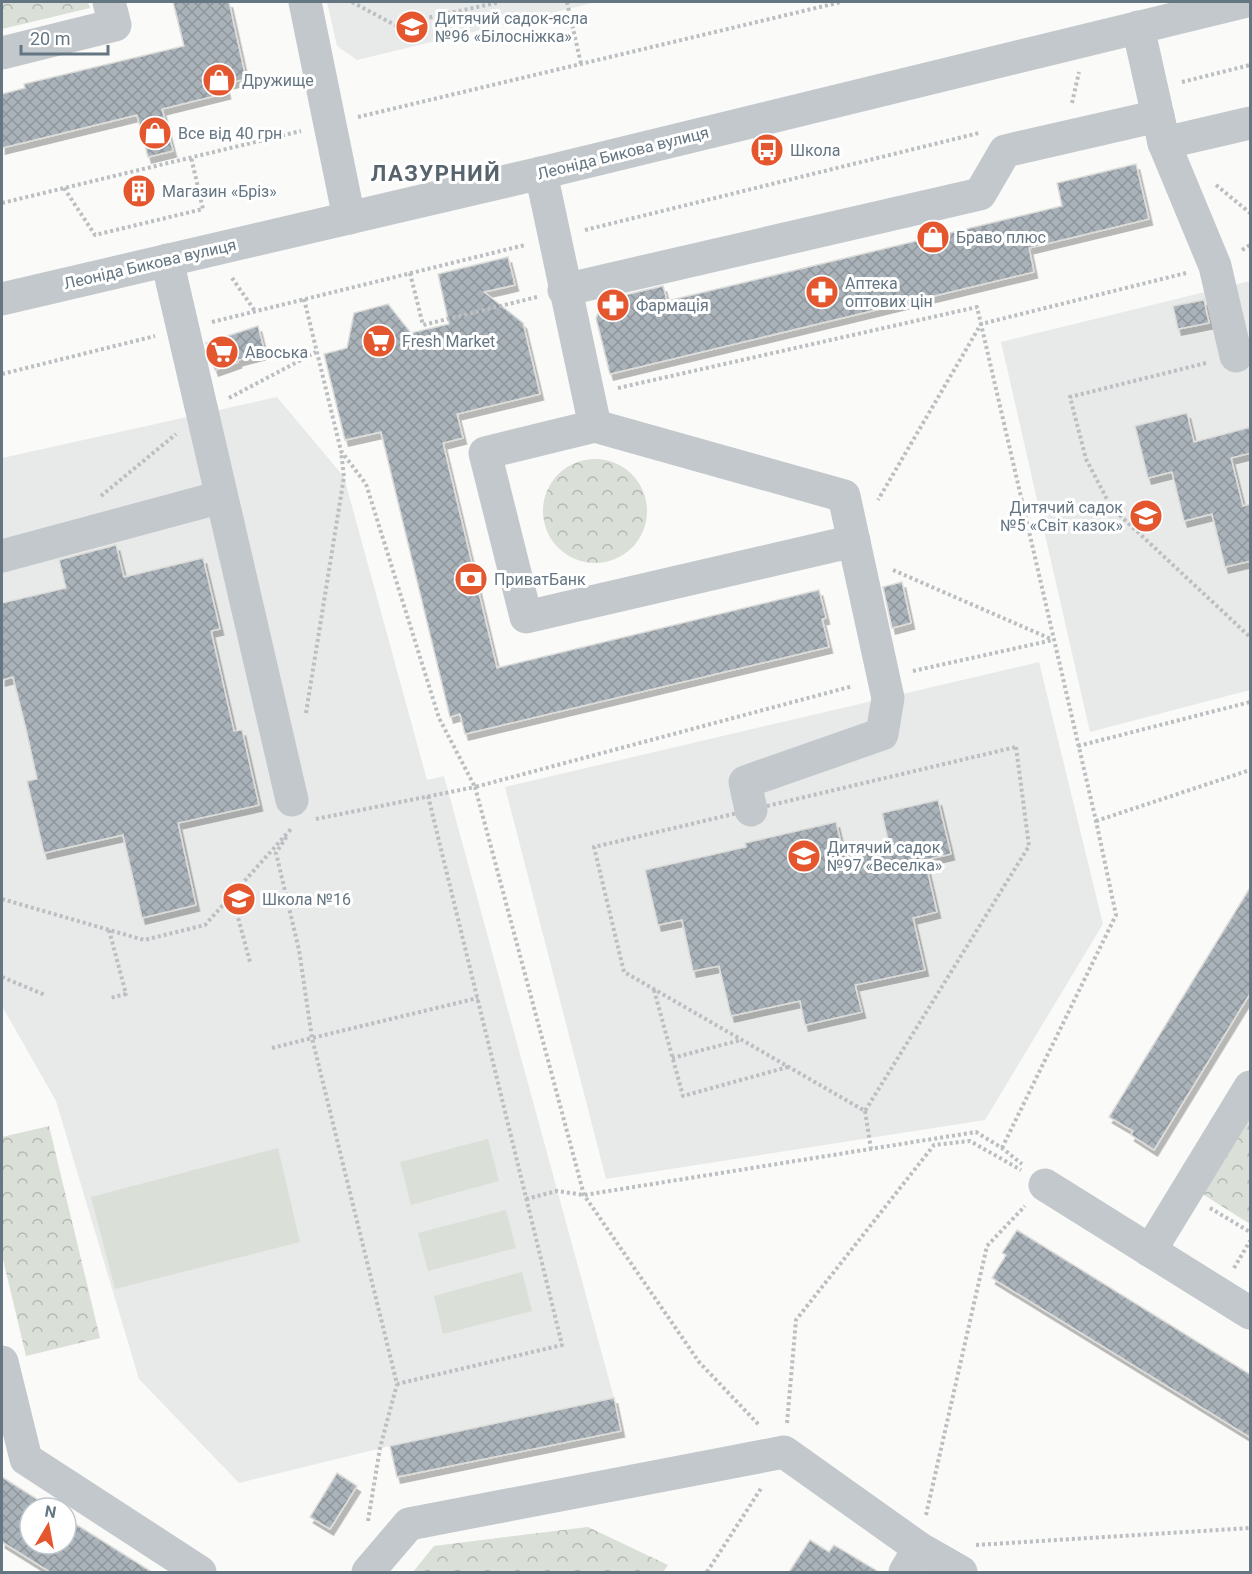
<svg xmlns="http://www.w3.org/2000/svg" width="1252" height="1574" font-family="Roboto,sans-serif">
  <defs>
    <pattern id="park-crowns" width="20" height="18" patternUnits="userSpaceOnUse" patternTransform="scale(1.5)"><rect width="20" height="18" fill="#dadfd7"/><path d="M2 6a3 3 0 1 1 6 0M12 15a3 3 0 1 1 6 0" fill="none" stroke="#b4b9b4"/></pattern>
    <pattern id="building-cross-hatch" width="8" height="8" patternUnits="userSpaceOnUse" patternTransform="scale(1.5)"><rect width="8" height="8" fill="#aab3b9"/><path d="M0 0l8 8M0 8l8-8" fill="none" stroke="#8e969c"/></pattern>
    <filter id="shadow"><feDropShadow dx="3.5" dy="6" stdDeviation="0" flood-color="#0004"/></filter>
  </defs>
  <rect width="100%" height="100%" fill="#fafaf8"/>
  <!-- built -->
  <g fill="#e8e9e9">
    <polygon points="327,2 597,2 357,60 337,46"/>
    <polygon points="1250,281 1250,690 1090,732 1001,342"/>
    <polygon points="277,397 344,477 427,780 444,776 614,1398 390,1446 239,1483 139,1379 56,1101 2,1006 2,458"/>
    <polygon points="1039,662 1103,924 985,1120 606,1179 505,787"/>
  </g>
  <!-- park -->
  <g fill="url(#park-crowns)">
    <polygon points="2,2 88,2 90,8 2,29"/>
    <circle cx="595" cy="511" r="52"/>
    <polygon points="1250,1108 1250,1224 1193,1188"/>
    <polygon points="49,1126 100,1338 26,1356 2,1255 2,1137"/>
    <polygon points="588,1527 668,1565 663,1572 413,1572 434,1546"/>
  </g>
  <!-- garden -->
  <g fill="#dadfd7">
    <polygon points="488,1139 499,1181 411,1205 400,1162"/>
    <polygon points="278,1148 300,1242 115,1289 91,1197"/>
    <polygon points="506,1210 516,1248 428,1271 418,1233"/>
    <polygon points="522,1272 532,1311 443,1334 434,1296"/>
  </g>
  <!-- building -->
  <g fill="url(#building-cross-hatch)" stroke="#dcdcda" stroke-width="1.5" filter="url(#shadow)">
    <polygon points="173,2 229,2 246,79 225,84 227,93 162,109 173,151 148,157 137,115 2,148 2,94 25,88 24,84 184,46"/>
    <polygon points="1136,164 1149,219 1029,248 1034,272 610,374 596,318 604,300 663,286 667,301 1062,206 1057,183"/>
    <polygon points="508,257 515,285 484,292 523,323 540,394 457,414 463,438 443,443 497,668 819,590 826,618 822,619 829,647 465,734 460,714 450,717 381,432 345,440 324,354 347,348 354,313 388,304 411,333 449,324 438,274"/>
    <polygon points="1204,300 1209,323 1178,329 1173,306"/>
    <polygon points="258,326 265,353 238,360 238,362 215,370 206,343"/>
    <polygon points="1187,413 1194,442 1251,427 1251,453 1231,458 1243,506 1251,504 1251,561 1225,567 1212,514 1184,521 1172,472 1148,478 1135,426"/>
    <polygon points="116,545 124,577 203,558 220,629 211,631 234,731 242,730 259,805 178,823 196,905 142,918 123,835 44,853 27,781 37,779 26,729 13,677 2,680 2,603 66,588 59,560"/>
    <polygon points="902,582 911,623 892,628 883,587"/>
    <polygon points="938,800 951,854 925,860 937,912 913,918 925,970 855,985 862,1012 805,1025 800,1001 731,1016 719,966 693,971 682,920 658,925 645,870 746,847 745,843 836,822 843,851 888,840 882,813"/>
    <polygon points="1251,886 1251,992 1154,1150 1131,1135 1133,1131 1109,1117"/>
    <polygon points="1017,1230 1251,1375 1251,1438 992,1278 1006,1255 1002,1253"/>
    <polygon points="614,1398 621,1431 397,1477 390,1446"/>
    <polygon points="337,1473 357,1486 330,1529 310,1517"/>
    <polygon points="2,1477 51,1508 30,1508 30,1544 66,1544 66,1518 152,1572 50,1572 2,1542"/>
    <polygon points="810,1540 829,1552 834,1545 879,1572 789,1572"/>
  </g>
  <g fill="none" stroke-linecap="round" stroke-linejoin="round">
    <!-- path -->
    <g stroke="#bbbfc2" stroke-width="4" stroke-dasharray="3 3" stroke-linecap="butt">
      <polyline points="352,2 395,25 500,2"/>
      <polyline points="567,2 581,64"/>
      <polyline points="1182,82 1250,65"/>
      <polyline points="1072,103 1079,72"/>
      <polyline points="358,117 841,2"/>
      <polyline points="1216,185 1250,213"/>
      <polyline points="64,188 95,235 203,209 191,157"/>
      <polyline points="2,203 301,131"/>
      <polyline points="585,230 979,133"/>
      <polyline points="1242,250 1250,245"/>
      <polyline points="410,273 423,325 537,297"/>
      <polyline points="232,278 255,311"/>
      <polyline points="304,299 341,451 366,484 439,718 475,787 853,686"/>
      <polyline points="212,322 525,245"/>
      <polyline points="1206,363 1070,397 1086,459 1111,507 1250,637"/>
      <polyline points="2,374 155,336"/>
      <polyline points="618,388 977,307 981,324 878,500"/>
      <polyline points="229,398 316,352"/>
      <polyline points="101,496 176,434"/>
      <polyline points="893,570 1051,639"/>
      <polyline points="913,671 1053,640"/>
      <polyline points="306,713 344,477 341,451"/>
      <polyline points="1078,746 1250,702"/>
      <polygon points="1016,747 1029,846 865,1111 624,972 594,847"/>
      <polyline points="428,796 562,1345 397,1384 312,1038 478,998"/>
      <polyline points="316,819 475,787 584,1195 699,1362 759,1425"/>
      <polyline points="1096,821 1250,770"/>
      <polyline points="232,895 250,962"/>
      <polyline points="2,899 144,940 205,925 291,829"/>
      <polyline points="109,930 126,994 110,998"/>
      <polyline points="2,977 45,995"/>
      <polyline points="654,990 683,1096 788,1067"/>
      <polyline points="272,1048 312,1038 299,950 276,853 287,836"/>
      <polyline points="672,1058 741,1040"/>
      <polyline points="865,1111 871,1149"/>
      <polyline points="1002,1148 1116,915 1096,821 981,324 1186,273"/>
      <polyline points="526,1199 557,1191 584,1195 976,1132 1002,1148 1022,1164"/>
      <polyline points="1210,1208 1250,1232"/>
      <polyline points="1234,1268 1250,1241"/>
      <polyline points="787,1423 796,1320 934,1145 970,1141 1021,1170"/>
      <polyline points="926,1515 987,1246 1025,1206"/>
      <polyline points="368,1521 380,1448 397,1384"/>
      <polyline points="976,1545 1250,1528"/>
      <polyline points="707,1572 762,1487"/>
    </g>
    <!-- minor -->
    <g stroke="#c3c8cc" stroke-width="33">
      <polyline points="305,2 349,218"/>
      <polyline points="1138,27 1164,143 1215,266 1236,356"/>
      <polyline points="2,53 115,25 109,2"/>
      <polyline points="1164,143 1250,123"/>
      <polyline points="541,173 595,426 844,496 888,698 882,734 745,782 751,810"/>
      <polyline points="167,260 292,800"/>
      <polyline points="564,290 980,194 1005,151 1158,116"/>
      <polyline points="2,299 541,173 1243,2"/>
      <polyline points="595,426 485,453 526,617 854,541"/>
      <polyline points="2,556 221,497"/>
      <polyline points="1045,1185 1250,1313"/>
      <polyline points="1150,1251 1250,1087"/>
      <polyline points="2,1362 26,1459 200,1572"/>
      <polyline points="368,1572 409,1524 784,1452 919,1548 961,1572"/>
      <polyline points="905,1572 919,1548"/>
    </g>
  </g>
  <!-- icons -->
  <defs>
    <symbol id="school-disc" viewBox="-11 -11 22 22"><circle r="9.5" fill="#e4572e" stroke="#fff"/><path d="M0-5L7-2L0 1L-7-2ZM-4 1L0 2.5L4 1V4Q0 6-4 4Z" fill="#fff"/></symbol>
    <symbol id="shop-disc" viewBox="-11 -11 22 22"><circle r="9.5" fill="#e4572e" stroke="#fff"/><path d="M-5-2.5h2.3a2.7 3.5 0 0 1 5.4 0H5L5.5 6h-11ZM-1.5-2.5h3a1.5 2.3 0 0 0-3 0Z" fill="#fff"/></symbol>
    <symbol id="bus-disc" viewBox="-11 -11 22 22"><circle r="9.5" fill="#e4572e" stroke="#fff"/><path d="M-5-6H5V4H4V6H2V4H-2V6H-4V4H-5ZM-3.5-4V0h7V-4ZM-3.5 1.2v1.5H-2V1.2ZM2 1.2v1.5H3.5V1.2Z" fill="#fff"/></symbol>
    <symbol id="building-disc" viewBox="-11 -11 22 22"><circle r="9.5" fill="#e4572e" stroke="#fff"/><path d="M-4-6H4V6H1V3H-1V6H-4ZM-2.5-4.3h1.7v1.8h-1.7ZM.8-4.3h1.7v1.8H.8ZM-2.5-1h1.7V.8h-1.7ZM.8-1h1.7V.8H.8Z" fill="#fff"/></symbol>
    <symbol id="pharmacy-disc" viewBox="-11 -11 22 22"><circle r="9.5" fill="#e4572e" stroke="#fff"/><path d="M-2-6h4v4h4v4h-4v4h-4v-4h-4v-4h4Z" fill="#fff"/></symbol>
    <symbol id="supermarket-disc" viewBox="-11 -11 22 22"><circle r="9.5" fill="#e4572e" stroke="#fff"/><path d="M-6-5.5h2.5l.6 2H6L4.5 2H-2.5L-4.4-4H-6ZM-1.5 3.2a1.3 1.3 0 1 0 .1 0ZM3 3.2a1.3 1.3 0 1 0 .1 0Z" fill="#fff"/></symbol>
    <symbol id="bank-disc" viewBox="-11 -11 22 22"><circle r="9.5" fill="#e4572e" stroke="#fff"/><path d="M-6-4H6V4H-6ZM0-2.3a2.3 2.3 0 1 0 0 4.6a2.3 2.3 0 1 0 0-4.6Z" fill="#fff"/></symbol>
  </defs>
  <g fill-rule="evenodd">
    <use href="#school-disc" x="393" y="8" width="38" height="38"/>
    <use href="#shop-disc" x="200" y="61" width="38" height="38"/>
    <use href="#shop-disc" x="136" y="114" width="38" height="38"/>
    <use href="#bus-disc" x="748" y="131" width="38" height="38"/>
    <use href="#building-disc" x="120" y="172" width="38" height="38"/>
    <use href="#shop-disc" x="914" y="218" width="38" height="38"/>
    <use href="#pharmacy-disc" x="803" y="273" width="38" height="38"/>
    <use href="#pharmacy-disc" x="594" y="286" width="38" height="38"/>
    <use href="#supermarket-disc" x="360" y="322" width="38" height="38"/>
    <use href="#supermarket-disc" x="203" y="333" width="38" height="38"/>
    <use href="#school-disc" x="1127" y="497" width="38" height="38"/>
    <use href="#bank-disc" x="452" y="560" width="38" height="38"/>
    <use href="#school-disc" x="785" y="837" width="38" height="38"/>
    <use href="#school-disc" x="220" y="880" width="38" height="38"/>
  </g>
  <g text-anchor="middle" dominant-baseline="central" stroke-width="6" stroke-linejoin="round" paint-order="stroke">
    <!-- poi labels -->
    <g font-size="16" fill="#657683" stroke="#fff" text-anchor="start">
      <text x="435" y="18">Дитячий садок-ясла<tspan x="435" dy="18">№96 «Білосніжка»</tspan></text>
      <text x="242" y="80">Дружище</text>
      <text x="178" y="133">Все від 40 грн</text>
      <text x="790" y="150">Школа</text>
      <text x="162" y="191">Магазин «Бріз»</text>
      <text x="956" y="237">Браво плюс</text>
      <text x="845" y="283">Аптека<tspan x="845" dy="18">оптових цін</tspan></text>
      <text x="636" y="305">Фармація</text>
      <text x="402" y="341">Fresh Market</text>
      <text x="245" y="352">Авоська</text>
      <text x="1123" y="507" text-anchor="end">Дитячий садок<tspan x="1123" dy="18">№5 «Світ казок»</tspan></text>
      <text x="494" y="579">ПриватБанк</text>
      <text x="827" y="847">Дитячий садок<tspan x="827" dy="18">№97 «Веселка»</tspan></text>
      <text x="262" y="899">Школа №16</text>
    </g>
    <!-- street labels -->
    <g font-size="16" fill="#657683" stroke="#fff">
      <text transform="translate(623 153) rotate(-14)">Леоніда Бикова вулиця</text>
      <text transform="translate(150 264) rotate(-13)">Леоніда Бикова вулиця</text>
    </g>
    <!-- district labels -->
    <g font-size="22" font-weight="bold" letter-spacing="1.5" fill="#57646e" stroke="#fff">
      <text x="436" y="173">ЛАЗУРНИЙ</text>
    </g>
  </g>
  <!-- border -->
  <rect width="1252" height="1574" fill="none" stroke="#657683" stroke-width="6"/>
  <!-- north arrow -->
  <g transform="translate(48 1526) rotate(10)"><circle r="28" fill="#ffffff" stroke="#c1c8cd" stroke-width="1.5"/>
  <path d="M0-4.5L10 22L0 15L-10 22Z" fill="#e4572e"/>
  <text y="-9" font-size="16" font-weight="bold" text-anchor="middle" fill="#657683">N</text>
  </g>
  <!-- scale -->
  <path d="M21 45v9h87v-9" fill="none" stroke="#657683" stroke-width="3"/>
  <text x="30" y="45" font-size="18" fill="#657683" stroke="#ffffff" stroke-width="4.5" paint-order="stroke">20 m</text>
</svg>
